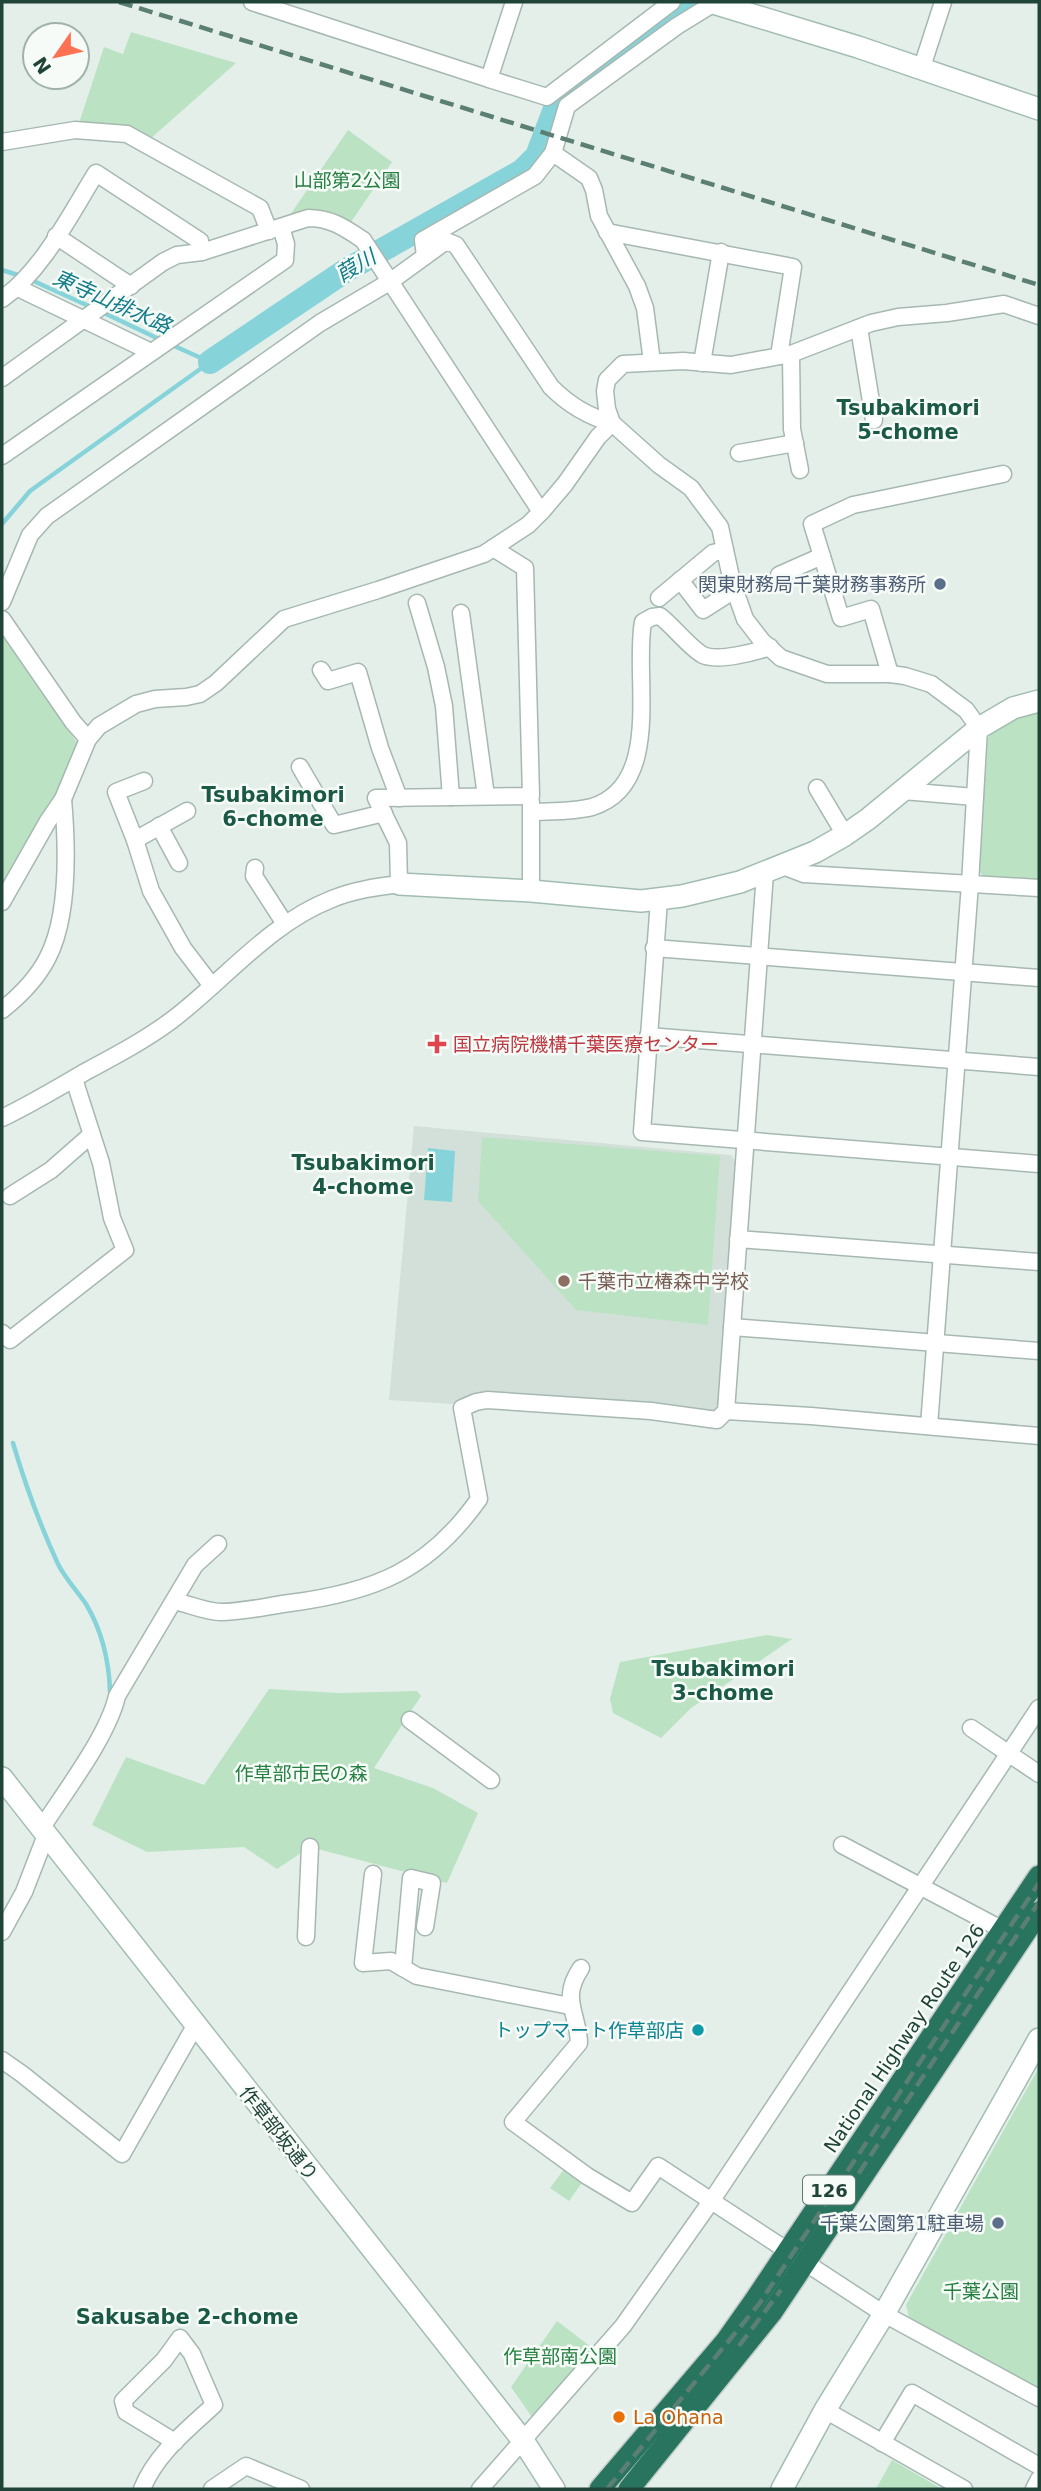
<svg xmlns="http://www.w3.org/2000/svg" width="1041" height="2491" font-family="'DejaVu Sans','Noto Sans JP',sans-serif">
  <rect width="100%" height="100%" fill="#e4efea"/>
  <!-- built -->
  <polygon fill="#d2e0d9" points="414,1126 731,1155 737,1164 720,1408 713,1413 479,1397 452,1404 389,1400"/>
  <!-- green -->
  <g fill="#bbe3c3">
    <polygon points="131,32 236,63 149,140 79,123 104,47 123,54"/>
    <path d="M348,130L392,162L351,222C330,209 314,208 290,215Z"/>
    <polygon points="2,632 77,743 60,788 4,884 2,883"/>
    <path d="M1039,709V882L984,877L978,870L988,738C998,722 1022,717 1039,709Z"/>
    <polygon points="482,1137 720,1156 708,1325 576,1310 478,1201"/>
    <polygon points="767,1635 792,1639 691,1708 661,1738 613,1713 610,1699 620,1662"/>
    <polygon points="269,1689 339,1693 417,1691 421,1696 374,1768 433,1788 478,1813 447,1883 310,1847 277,1869 244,1847 147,1852 92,1825 126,1757 204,1785"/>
    <polygon points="1039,2067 1039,2392 909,2317 906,2305"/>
    <polygon points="568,2164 586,2177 569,2201 550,2188"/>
    <polygon points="557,2321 595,2350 534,2420 511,2387"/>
    <polygon points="892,2460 942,2489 876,2489"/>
  </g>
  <!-- water -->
  <polygon fill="#87d3da" points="428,1148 455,1151 452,1202 424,1200"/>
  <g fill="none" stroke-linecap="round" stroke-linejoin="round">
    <!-- stream -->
    <g stroke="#87d3da" stroke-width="4.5">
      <polyline points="2,270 21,276"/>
      <polyline points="29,279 91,307"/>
      <polyline points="102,312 161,340"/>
      <polyline points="2,524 30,491 210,362 172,345"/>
      <path d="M13,1443C25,1484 40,1525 58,1564C65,1578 77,1591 86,1604C102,1631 109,1660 110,1691"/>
    </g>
    <!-- river -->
    <polyline stroke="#87d3da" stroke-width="24" points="210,362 345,271 522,171 537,156 561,93 693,2"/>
    <defs>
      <g id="street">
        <polyline points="252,2 489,79"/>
        <polyline points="514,2 489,79 547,97 672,2"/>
        <polyline points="921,70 943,2"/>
        <polyline points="2,142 75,130 127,134 260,208 269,231"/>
        <polyline points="607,232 793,267 779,356"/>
        <polyline points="56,236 131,286"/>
        <polyline points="425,256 423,240 535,176 553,153"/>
        <polyline points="18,288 151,352"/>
        <path d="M2,299C42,271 70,215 96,173L200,241L202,252"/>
        <polyline points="859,328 874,420"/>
        <polyline points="791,354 792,429 800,470"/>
        <polyline points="652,362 645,308 637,286 599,216 594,190 589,178 553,153 567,106 677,26 716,2"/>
        <polyline points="702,363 721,252"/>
        <path d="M2,378L163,262L177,255L202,252L308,218C331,218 345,228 363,240L541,512"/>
        <polyline points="739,453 795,443"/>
        <polyline points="2,456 285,260 286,244 281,227"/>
        <polyline points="779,575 822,556"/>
        <polyline points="680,580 703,610 725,596"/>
        <polyline points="659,598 713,553 725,550"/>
        <path d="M2,602L30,535L47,516L320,323L391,281L446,241L456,245L551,387C569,405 587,416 612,423L598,437L565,484L543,510L528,525L484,554L378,590L284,619L216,683L200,694L186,697L155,699L136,704L99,726L88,739L63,799L48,821L2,902"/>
        <polyline points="417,603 436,667 444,706 451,797"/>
        <polyline points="461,613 486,796"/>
        <polyline points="2,619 73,722 88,739"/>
        <polyline points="321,670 328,681 358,672 380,748 399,798"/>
        <polyline points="890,674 871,609 841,618 812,524 853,505 1003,474"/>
        <polyline points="300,767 334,825 384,813"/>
        <polyline points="144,781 116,792 135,840 151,891 183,948 212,986"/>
        <polyline points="817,788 845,835"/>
        <polyline points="903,791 975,797"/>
        <path d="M532,812C551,811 573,812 592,807C664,785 633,676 643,622L652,617L660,616C673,626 691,649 703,655C718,662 755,652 770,647"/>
        <polyline points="159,826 179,863"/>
        <polyline points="135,840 187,811"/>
        <polyline points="783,866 804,874 1039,888"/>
        <polyline points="255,868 254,876 285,924"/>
        <polyline points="531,891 531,802"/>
        <polyline points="659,900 642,1132 1039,1164"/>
        <polyline points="654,948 1039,978"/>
        <path d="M2,1010C21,995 37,979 48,957C69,916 67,845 63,799"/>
        <polyline points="648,1036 1039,1067"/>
        <path d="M2,1118C31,1104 58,1088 85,1072C115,1056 145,1040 172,1020C225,980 268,924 332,899C354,890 376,887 399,884L398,843L376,798L531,796L525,568L493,548"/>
        <polyline points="10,1196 51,1170 91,1135"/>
        <polyline points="738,1239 1039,1262"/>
        <polyline points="732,1327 1039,1351"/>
        <polyline points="2,1333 10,1340 125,1250 112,1218 101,1163 74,1079"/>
        <polyline points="726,1411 811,1416 1039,1436"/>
        <polyline points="929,1426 970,884 979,728 966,710 931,684 905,676 890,674 827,674 781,658 762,641 745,619 732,582 720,527 691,488 659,465 612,423 607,409 605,391 607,380 623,364 683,361 731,365 791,354 871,323 898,317 947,313 1004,304 1039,316"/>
        <path d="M174,1601C189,1604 206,1612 221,1612C243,1612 268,1606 290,1603C374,1592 428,1571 479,1499L462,1408L476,1402L487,1400L651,1411L717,1420L726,1411L765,873"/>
        <polyline points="410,1720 491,1780"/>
        <polyline points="971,1728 1039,1774"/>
        <path d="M41,1829C64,1793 108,1736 117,1696L195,1565L218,1544"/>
        <polyline points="842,1845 1003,1930"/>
        <polyline points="373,1874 363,1963 391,1961 417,1976 570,2006"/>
        <polyline points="2,1932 24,1892 46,1835"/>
        <polyline points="306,1937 310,1847"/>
        <polyline points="403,1968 411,1878 432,1883 425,1927"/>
        <path d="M581,1968C560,1999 578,2012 579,2043L513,2122L587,2176L632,2203L658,2166L884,2314L1039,2398"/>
        <polyline points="2,2060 22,2074 122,2154 195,2026"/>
        <polyline points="825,2410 964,2489"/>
        <polyline points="882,2443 912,2393 1039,2466"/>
        <path d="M142,2489C156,2454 187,2430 214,2405L192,2354L180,2338L164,2360L123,2401L126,2412L175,2442"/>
        <polyline points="212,2489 246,2466 301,2489"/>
        <polyline points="480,2489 623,2326 712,2200 1039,1708"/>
        <polyline points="1034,2489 1039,2479"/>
      </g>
      <g id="secondary">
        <polyline points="710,2 858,47 1039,109"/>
        <polyline points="399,884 531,891 641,901 682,896 740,882 815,852 845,835 868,819 979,728 1013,708 1039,701"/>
        <polyline points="2,1778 524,2442 554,2489"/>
        <polyline points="782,2489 825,2410 884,2314 1039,2039"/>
      </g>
      <g id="highway">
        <polyline points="600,2489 726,2341 755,2300 1039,1876"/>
        <polyline points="629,2489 772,2312 1039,1912"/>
      </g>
    </defs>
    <!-- street casing -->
    <use href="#street" stroke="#a6b8b1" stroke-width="19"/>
    <!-- secondary casing -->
    <use href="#secondary" stroke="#a1bdb1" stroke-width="24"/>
    <!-- highway casing -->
    <use href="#highway" stroke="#c1cbc7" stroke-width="24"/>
    <!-- street -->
    <use href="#street" stroke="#fff" stroke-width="16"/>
    <!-- secondary -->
    <use href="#secondary" stroke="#fff" stroke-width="21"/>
    <!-- highway -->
    <use href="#highway" stroke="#29745f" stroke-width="21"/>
    <!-- rail -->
    <g stroke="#5c7f73" stroke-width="4.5" stroke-dasharray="14 7" stroke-linecap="butt">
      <polyline points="119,2 1039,285"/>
      <polyline points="847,2191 1039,1902"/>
      <polyline points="739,2346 781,2290"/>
      <polyline points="607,2489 759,2304 1039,1883"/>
    </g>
  </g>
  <!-- markers -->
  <g fill="#5c6f8a" stroke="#f6fbf8" stroke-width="2.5">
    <circle cx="940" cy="584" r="7"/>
    <circle cx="998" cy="2223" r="7"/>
  </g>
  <path fill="#e0444e" stroke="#f6fbf8" stroke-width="2.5" d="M433.5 1033.5h7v7h7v7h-7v7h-7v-7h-7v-7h7z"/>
  <circle fill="#8d6e63" stroke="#f6fbf8" stroke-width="2.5" cx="564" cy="1281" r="7"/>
  <circle fill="#0f9aa8" stroke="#f6fbf8" stroke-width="2.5" cx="698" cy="2030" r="7"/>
  <circle fill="#e8710a" stroke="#f6fbf8" stroke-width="2.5" cx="619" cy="2417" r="7"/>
  <g text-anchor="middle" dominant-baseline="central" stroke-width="5" stroke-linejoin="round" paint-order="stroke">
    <!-- shield labels -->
    <rect fill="#f6fbf8" stroke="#617b72" stroke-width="2" x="803" y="2175.5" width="52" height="29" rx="5"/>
    <g font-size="18" font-weight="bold" fill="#214438">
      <text x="829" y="2190">126</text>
    </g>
    <!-- park labels -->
    <g font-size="19" fill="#268042" stroke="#f6fbf8">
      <text x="347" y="180">山部第2公園</text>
      <text x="301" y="1773">作草部市民の森</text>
      <text x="981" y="2291">千葉公園</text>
      <text x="560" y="2356">作草部南公園</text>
    </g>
    <!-- service labels -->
    <g font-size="19" fill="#4e5e75" stroke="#f6fbf8" text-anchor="end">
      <text x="926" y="584">関東財務局千葉財務事務所</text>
      <text x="984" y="2223">千葉公園第1駐車場</text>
    </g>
    <!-- health labels -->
    <g font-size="19" fill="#be3a42" stroke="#f6fbf8" text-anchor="start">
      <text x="453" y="1044">国立病院機構千葉医療センター</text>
    </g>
    <!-- education labels -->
    <g font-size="19" fill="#785e54" stroke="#f6fbf8" text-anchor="start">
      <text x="578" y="1281">千葉市立椿森中学校</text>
    </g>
    <!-- culture labels -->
    <g font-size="19" fill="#0d838f" stroke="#f6fbf8" text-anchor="end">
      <text x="684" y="2030">トップマート作草部店</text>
    </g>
    <!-- street labels -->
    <g font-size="19" fill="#214438" stroke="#f6fbf8">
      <text transform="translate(904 2038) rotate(-56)">National Highway Route 126</text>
      <text transform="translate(279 2133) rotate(52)">作草部坂通り</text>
    </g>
    <!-- food labels -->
    <g font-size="19" fill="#c56008" stroke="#f6fbf8" text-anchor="start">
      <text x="633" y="2417">La Ohana</text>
    </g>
    <!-- water labels -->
    <g font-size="21" font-style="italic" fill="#137d88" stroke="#f6fbf8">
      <text transform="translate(356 266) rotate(-31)">葭川</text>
      <text transform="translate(112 302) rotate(24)">東寺山排水路</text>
    </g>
    <!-- neighbourhood labels -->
    <g font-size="21" font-weight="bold" fill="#1a5945" stroke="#f6fbf8">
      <text x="908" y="408">Tsubakimori<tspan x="908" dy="24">5-chome</tspan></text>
      <text x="273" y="795">Tsubakimori<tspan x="273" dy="24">6-chome</tspan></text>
      <text x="363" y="1163">Tsubakimori<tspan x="363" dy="24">4-chome</tspan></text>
      <text x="723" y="1669">Tsubakimori<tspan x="723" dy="24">3-chome</tspan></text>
      <text x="187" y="2317">Sakusabe 2-chome</text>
    </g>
  </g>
  <!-- border -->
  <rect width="1041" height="2491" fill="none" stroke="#214438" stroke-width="7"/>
  <!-- north arrow -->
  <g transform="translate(56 56) rotate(236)"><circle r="33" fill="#f6fbf8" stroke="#a1b2ab" stroke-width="2"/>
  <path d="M0-5L12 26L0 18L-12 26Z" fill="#ff7153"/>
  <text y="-10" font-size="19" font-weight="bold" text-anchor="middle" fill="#214438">N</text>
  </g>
</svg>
